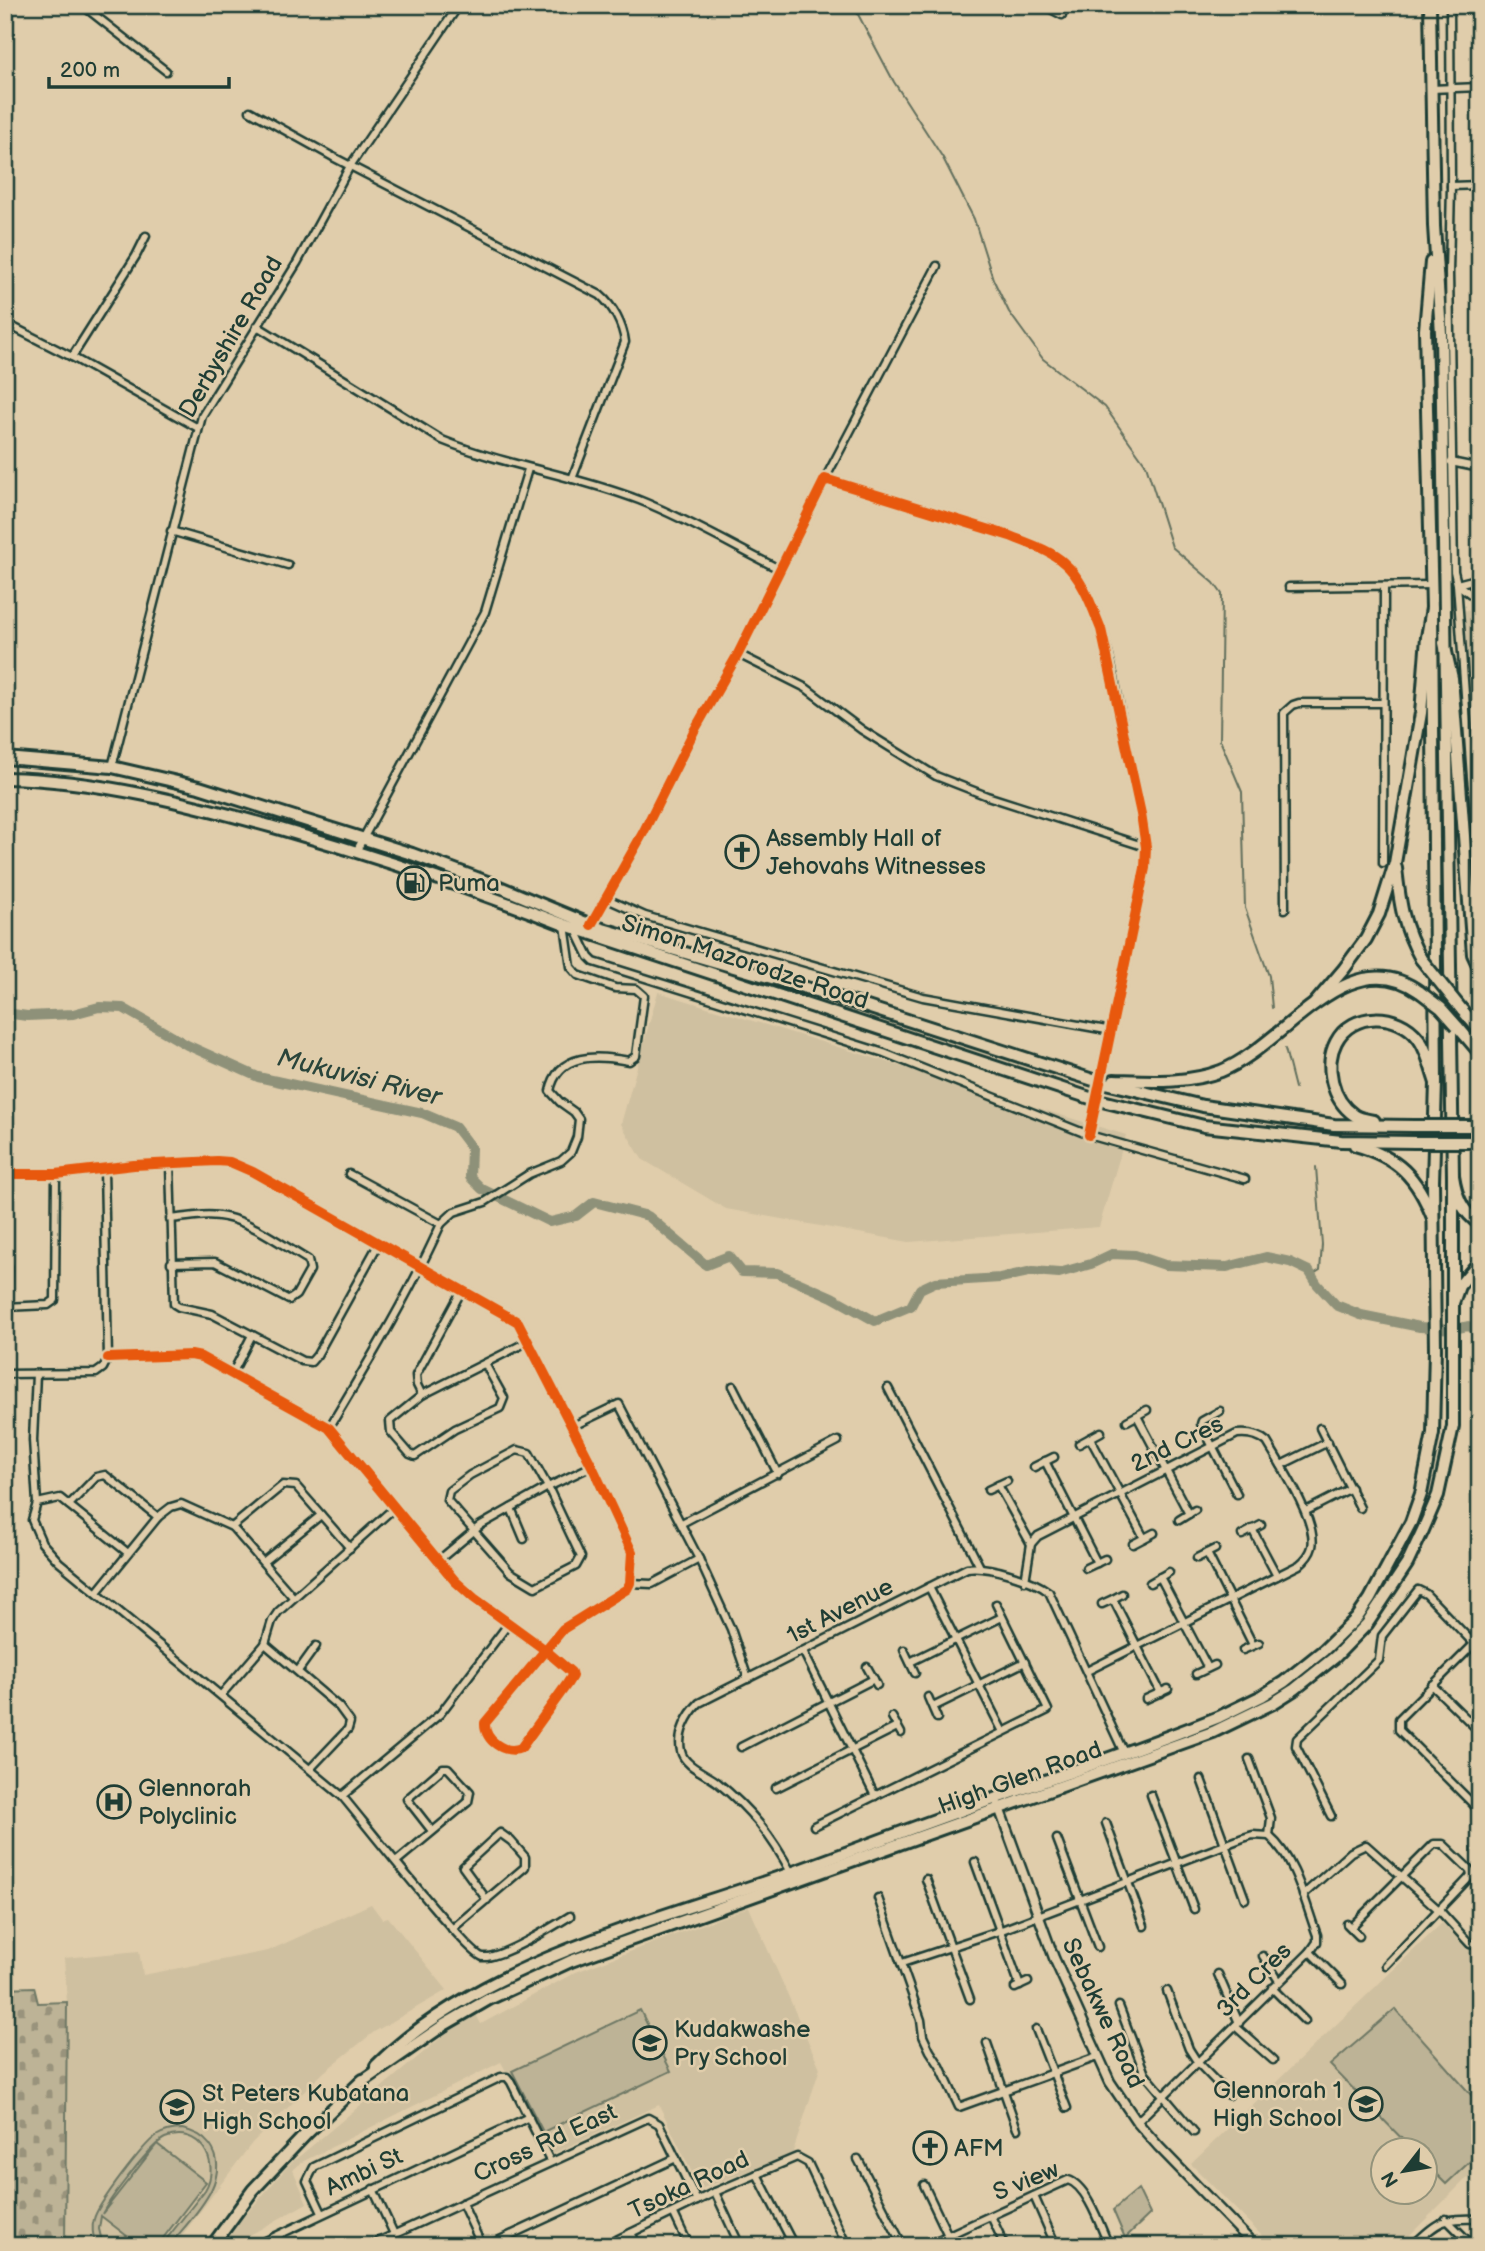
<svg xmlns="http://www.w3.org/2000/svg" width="1485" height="2251" font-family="'Balsamiq Sans',sans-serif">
  <defs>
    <pattern id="cemetery-stones" width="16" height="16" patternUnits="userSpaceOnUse" patternTransform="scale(1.75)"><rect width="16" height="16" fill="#bdb396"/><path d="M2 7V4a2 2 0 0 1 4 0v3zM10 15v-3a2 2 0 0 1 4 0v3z" fill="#99937b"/></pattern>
  </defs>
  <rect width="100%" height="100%" fill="#e0cdab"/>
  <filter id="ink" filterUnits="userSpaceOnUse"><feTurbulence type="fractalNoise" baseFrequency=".0143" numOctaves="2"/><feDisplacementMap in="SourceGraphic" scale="14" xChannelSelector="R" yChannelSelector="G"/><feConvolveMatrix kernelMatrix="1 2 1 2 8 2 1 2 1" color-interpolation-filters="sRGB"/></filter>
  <g filter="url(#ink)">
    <!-- built -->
    <g fill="#cfc0a0" fill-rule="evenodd">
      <polygon points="1453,610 1480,611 1480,958 1475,948 1471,844"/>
      <polygon points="658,992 1126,1135 1099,1227 909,1242 726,1209 642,1159 621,1124"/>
      <polygon points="371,1904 382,1919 388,1917 447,1990 374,2032 324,2072 252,2143 174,2246 65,2246 67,2002 64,1958 139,1951 143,1975 268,1951"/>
      <polygon points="749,1907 820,2068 792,2155 700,2189 659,2105 552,2154 501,2062 300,2163 293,2170 307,2203 232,2245 227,2236 289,2165 449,2031 476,2014 481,2024 576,1972"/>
      <path d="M1442,1923L1480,1961V2170L1477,2168L1399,2246H1272L1191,2164ZM1384,2150H1426V2192H1384Z"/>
    </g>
    <!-- cemetery -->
    <polygon fill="url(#cemetery-stones)" stroke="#6e7865" stroke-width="2" points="34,1987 38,2003 67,2002 65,2246 5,2246 5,1988"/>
    <!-- pitch -->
    <g fill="#bdb396" stroke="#6e7865" stroke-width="2">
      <polygon points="1395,2009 1480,2105 1480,2152 1446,2184 1426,2164 1426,2150 1412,2149 1330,2065"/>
      <polygon points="640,2010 671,2071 543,2132 512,2071"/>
      <path d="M182,2129C193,2131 203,2136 210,2145C235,2179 189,2220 169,2246H161L205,2190C222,2162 198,2124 165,2138C151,2144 109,2200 102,2214L157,2144L206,2182L157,2246H140L101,2216L99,2229L103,2246H96C93,2237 91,2228 94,2219C97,2205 143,2145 156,2136C164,2131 172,2129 182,2129Z"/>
      <polygon points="1138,2189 1150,2214 1125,2238 1113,2210"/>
    </g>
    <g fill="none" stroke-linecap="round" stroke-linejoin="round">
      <!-- stream -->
      <g stroke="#626f5d" stroke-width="2">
        <polyline points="853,5 894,82 943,158 974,219 993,279 1009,312 1043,359 1105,407 1146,465 1172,547 1214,583 1222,594 1220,740 1242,792 1245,908 1269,976 1272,1008"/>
        <polyline points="1285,1049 1295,1088"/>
        <polyline points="1312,1275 1320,1270 1322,1245 1316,1167"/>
      </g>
      <!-- river -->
      <polyline stroke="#8e9179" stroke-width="10" points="5,1013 27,1016 73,1014 99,1007 123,1008 187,1045 258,1077 422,1113 455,1127 471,1148 470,1177 482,1189 550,1222 576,1216 594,1202 648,1216 706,1265 729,1256 742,1272 777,1273 832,1297 875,1321 911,1306 920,1289 935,1282 1000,1278 1033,1271 1059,1273 1091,1264 1112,1254 1135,1255 1165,1265 1227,1267 1266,1257 1290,1262 1309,1271 1317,1284 1336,1305 1361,1315 1420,1327 1455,1329 1468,1326 1480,1330"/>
      <!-- minor-tunnel -->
      <polyline stroke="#b9b093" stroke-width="6" stroke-dasharray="6 3" stroke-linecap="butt" points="1093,1115 1106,1050"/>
      <defs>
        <g id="minor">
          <polyline points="82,5 166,71"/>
          <polyline points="1043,5 1062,15"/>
          <polyline points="1450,5 1451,186 1449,273 1454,571 1457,584 1480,601"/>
          <polyline points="1431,89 1480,87"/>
          <path d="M250,111L333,157L600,295C613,306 623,325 625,342L572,479"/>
          <polyline points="1451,186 1480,185"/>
          <polyline points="5,323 72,357 198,428"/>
          <path d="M257,326L442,440C506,466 575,475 639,500C687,519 733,546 779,569"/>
          <polyline points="72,357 136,256 146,236"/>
          <polyline points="1451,462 1480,468"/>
          <polyline points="825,479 937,266"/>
          <polyline points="171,531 288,565"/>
          <polyline points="1480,578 1457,584 1471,777 1480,865"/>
          <polyline points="1289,587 1432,585"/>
          <polyline points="738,654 806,688 862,730 936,776 987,796 1146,847"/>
          <polyline points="112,767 202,416 297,263 350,166 459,5"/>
          <polyline points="357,850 485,612 528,469"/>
          <polyline points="1383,863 1384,586"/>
          <polyline points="607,899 645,916 923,997 1112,1031"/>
          <polyline points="1285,909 1284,713 1293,705 1299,703 1383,703"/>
          <path d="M591,925L643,833L694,731L738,654L825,479L1010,536C1029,544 1058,552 1070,569C1109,621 1116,690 1128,752C1136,791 1146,828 1145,868L1112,1031L1106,1050"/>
          <polyline points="576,930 589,957 594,962 884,1053 1089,1135 1245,1179"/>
          <polyline points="1089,1135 1093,1115"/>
          <polyline points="170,1164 174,1304 179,1307 212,1314 302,1361 311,1362 317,1355 379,1243"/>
          <path d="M5,1174H56L134,1165L217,1161L230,1162L253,1172L518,1322L592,1466L632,1552L630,1583L627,1589L563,1629L485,1723C484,1740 505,1755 521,1748L567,1684L572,1676L571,1672L544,1649L474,1598L455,1581L329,1428L201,1357L191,1355L108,1358"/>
          <polyline points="6,1174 8,1212"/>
          <path d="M170,1219C188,1217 208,1213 225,1217C254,1223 282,1245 308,1260L310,1270L296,1295L289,1300L215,1262L171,1263"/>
          <path d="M441,1224L454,1212L485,1202L529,1174L561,1161L571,1152L577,1137L579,1119L574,1112L560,1102L550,1091C558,1052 597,1055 629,1061L636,1056L644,996L636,989L615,988L578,975L571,967L565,925"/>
          <polyline points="5,1307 48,1305 55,1300 56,1174"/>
          <polyline points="7,1307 8,1266"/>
          <polyline points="485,1364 504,1398 500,1408 455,1429 415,1456 410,1454 391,1432 390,1421 422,1395 529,1341"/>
          <polyline points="5,1374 96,1373 103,1368 108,1358 104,1169"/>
          <polyline points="36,1374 33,1440 37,1503 32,1520 42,1543 59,1562 342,1796"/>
          <polyline points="232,1374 252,1335"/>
          <polyline points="733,1386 778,1474"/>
          <polyline points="888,1388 980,1567"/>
          <polyline points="422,1395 417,1385 416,1375 462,1290"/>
          <polyline points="1220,1411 1202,1421 1201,1424 1237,1494"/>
          <polyline points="1137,1416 1189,1514"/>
          <polyline points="1127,1421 1147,1410"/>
          <polyline points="571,1427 619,1404 699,1559 652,1584 630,1583"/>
          <path d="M329,1428C369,1361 409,1295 441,1224L349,1174"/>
          <polyline points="1320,1428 1360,1508"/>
          <polyline points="1090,1438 1144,1538"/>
          <polyline points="1079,1444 1101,1432"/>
          <polygon points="517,1450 529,1453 548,1487 581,1557 576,1566 535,1587 510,1572 447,1500 449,1491 470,1475"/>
          <polyline points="1045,1461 1097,1563"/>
          <polyline points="1281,1465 1328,1442"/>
          <polyline points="1034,1467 1054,1457"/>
          <polyline points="998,1485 1031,1544"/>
          <polyline points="988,1490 1007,1481"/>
          <polyline points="37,1503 60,1498 128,1553"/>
          <polyline points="69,1505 96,1477 105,1475 158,1517"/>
          <polyline points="511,1508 524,1539"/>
          <polyline points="1306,1511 1351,1488"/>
          <polyline points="1179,1520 1195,1510"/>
          <polyline points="682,1523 838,1441"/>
          <polyline points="232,1527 283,1485 296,1486 350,1548"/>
          <polyline points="1252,1529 1277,1576"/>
          <polyline points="1242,1535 1261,1525"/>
          <polyline points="1133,1544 1154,1533"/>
          <polyline points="1207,1553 1253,1645"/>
          <polyline points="1197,1558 1215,1549"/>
          <polyline points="699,1559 731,1629 748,1679"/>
          <polyline points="439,1560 481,1525 548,1487 592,1466"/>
          <polyline points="263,1562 321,1515"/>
          <polyline points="1086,1568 1105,1559"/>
          <polyline points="1160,1577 1208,1668"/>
          <path d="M1025,1581L1031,1544L1038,1536L1237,1434C1247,1433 1259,1435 1267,1442C1280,1464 1318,1522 1312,1547C1310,1555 1305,1560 1299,1565L1087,1671"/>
          <polyline points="1150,1583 1169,1572"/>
          <polyline points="929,1587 1003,1732"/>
          <polyline points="97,1592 158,1517 171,1507 181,1504 232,1527 293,1597"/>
          <polyline points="1122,1594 1113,1599 1161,1693"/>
          <polyline points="1102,1604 1113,1599"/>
          <path d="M509,1623L440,1714L342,1796C360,1817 468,1955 483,1957C500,1959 554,1926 570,1916"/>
          <polyline points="265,1644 339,1707 350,1722 348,1729 311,1768"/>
          <polyline points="1474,1644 1399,1719 1399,1730 1480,1811"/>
          <polyline points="904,1650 915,1673"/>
          <polyline points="1243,1650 1259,1643"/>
          <polyline points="803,1651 875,1796"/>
          <polyline points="910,1662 1002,1617"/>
          <polyline points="867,1667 877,1685"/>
          <polyline points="298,1671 316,1646"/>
          <polyline points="1196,1674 1215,1665"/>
          <polyline points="1432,1685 1480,1732"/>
          <polyline points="221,1695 265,1644 272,1621 278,1612 395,1507"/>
          <polyline points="928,1697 937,1718"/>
          <polyline points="1146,1699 1168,1689"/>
          <polyline points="933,1707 1025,1662"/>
          <polyline points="892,1717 901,1733"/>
          <polyline points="741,1747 874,1679"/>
          <polyline points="1249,1759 1271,1818 1269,1836"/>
          <polyline points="1201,1779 1245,1899"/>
          <polyline points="776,1788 897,1727"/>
          <polyline points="1151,1795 1194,1909"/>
          <polyline points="1331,1816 1296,1746 1297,1739 1379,1660 1382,1636 1418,1590 1426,1594 1480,1650"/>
          <polyline points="1106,1823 1144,1926"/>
          <polyline points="814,1826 1048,1710 996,1604"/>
          <polyline points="1057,1839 1098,1947"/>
          <polyline points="397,1861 468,1802 470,1792 448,1768 443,1768 407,1799 432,1831"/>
          <polyline points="975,1862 1020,1986"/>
          <path d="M792,1874C771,1835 751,1810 717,1782C707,1774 684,1766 681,1751C677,1734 687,1715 699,1703L967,1568C988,1565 1032,1579 1049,1592L1124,1753"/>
          <polyline points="926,1879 970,1999"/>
          <polyline points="1303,1895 1351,1852 1366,1845 1440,1911 1470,1944 1480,1946"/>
          <polyline points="878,1898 921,2020 923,2036 930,2051 940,2066 959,2107 1097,2057"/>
          <polyline points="1347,1924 1359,1936"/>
          <polyline points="1351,1927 1434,1844 1443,1844 1470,1870 1471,1875 1468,1879 1386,1965"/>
          <polyline points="452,1929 525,1867 525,1857 511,1841 500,1833 463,1867 487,1900"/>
          <polyline points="1310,1952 1342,1984"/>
          <polyline points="1263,1956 1279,1981"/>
          <path d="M902,1963L999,1931L1243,1838L1253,1835L1269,1836C1296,1859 1305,1903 1317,1935V1942L1310,1952L1137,2122"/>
          <polyline points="1218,1974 1239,2023"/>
          <polyline points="1015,1988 1028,1982"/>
          <polyline points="1272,1988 1305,2021"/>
          <polyline points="1167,1991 1189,2049 1198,2063 1229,2095"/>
          <polyline points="1119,2006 1145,2074 1194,2132"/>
          <polyline points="1235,2026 1273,2060"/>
          <polyline points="1036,2029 1067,2108"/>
          <polyline points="987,2043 1017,2129"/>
          <polyline points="858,2159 903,2246"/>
          <polyline points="757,2174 794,2246"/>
          <polyline points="924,2185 953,2246"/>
          <polyline points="373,2189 394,2234"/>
          <polyline points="715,2192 740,2246"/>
          <polyline points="1034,2196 1056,2246"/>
          <polyline points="462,2203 482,2246"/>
          <polyline points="322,2213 307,2181 314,2167 501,2077 507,2077 511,2082 550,2161"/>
          <polyline points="674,2214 689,2246"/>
          <polyline points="991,2216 1005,2246"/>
          <polyline points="1446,2219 1473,2246"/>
          <polyline points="631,2233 638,2246"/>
          <polyline points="255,2246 529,2117"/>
          <polyline points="369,2246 648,2118 659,2124 697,2201"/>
          <polyline points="487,2246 676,2158"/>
          <polyline points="604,2246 715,2192 797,2157 808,2163 847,2246"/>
          <path d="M925,2246L1068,2180C1087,2185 1101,2228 1109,2246"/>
          <path d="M1412,2246C1440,2220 1442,2218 1480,2219"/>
        </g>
        <g id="tertiary">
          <polyline points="998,1805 1054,1958 1110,2082 1137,2122 1159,2147 1255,2246"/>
          <polyline points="1238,2246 1247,2238"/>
        </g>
        <g id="primary">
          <path d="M376,2066C479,1962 656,1921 791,1873C847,1853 903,1831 960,1811C1047,1780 1134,1751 1219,1717L1262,1696L1284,1682L1324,1650L1357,1618L1370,1599L1411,1522L1421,1494L1433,1433L1435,1349L1433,1181L1436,1083L1432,608L1425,330L1431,262"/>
          <polyline points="360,2083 444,2025 489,1999 571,1961 1213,1732 1273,1703 1295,1689 1335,1657 1367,1624 1407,1564 1423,1530 1438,1495 1453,1426 1453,1176 1441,333 1434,226 1430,5"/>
          <polyline points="212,2246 253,2190 307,2133 363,2080"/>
        </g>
        <g id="trunk">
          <polyline points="1444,643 1452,678 1473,954 1480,969"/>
          <polyline points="5,758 112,767 199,787 412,854 490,883 596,927 830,995 1093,1080 1203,1106 1334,1125 1414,1126"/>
          <path d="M5,778C98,780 188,803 277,828C375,856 470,888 565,925L1090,1098L1204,1126L1341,1141L1415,1142"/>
          <path d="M1396,868C1400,905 1403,926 1421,959"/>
          <polyline points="1315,1003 1344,969 1366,939 1379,914 1395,863 1421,713 1427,637 1432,608"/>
          <polyline points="1462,1010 1480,1031"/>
          <polyline points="1457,1026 1480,1053"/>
          <path d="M1114,1080C1149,1081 1187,1084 1221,1071C1284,1046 1347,939 1420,992"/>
          <path d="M1374,1121C1368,1120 1359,1119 1354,1115C1332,1100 1324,1065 1336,1042C1352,1011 1398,1012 1418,1038C1427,1049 1431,1069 1436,1083"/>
          <polyline points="1468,1126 1480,1126"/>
          <polyline points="1464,1142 1480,1142"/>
          <path d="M1355,1145C1398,1157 1417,1177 1433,1218"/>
          <path d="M1453,1176C1456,1196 1462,1212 1480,1224"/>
          <polyline points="1453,1303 1459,1286 1480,1261"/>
        </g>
      </defs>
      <!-- minor casing -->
      <use href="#minor" stroke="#1f3d34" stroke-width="11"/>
      <!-- tertiary casing -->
      <use href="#tertiary" stroke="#1f3d34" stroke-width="13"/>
      <!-- primary casing -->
      <use href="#primary" stroke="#1f3d34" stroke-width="16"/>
      <!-- trunk casing -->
      <use href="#trunk" stroke="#1f3d34" stroke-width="16"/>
      <!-- minor -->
      <use href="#minor" stroke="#e0cdab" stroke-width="6"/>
      <!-- tertiary -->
      <use href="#tertiary" stroke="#e0cdab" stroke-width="8"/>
      <!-- primary -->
      <use href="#primary" stroke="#e0cdab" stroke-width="10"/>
      <!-- trunk -->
      <use href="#trunk" stroke="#e0cdab" stroke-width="10"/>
      <defs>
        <g id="trunk-bridge">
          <polyline points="1421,959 1462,1010"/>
          <polyline points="1420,992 1441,1008 1457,1026"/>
          <polyline points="1414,1126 1468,1126"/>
          <polyline points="1415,1142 1464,1142"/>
        </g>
      </defs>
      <!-- trunk-bridge casing -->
      <use href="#trunk-bridge" stroke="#1f3d34" stroke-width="16" stroke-linecap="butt"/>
      <!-- trunk-bridge -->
      <use href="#trunk-bridge" stroke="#e0cdab" stroke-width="10"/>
      <defs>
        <g id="cycleway">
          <path d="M591,925L643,833L694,731L738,654L825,479L1010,536C1027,543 1050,550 1064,563C1083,579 1092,607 1101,629L1141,814L1146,847L1145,868L1089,1135"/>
          <path d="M5,1174H56L134,1165L217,1161L230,1162L253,1172L518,1322L592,1466L632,1552L630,1583L627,1589L563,1629L485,1723C484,1740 505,1755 521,1748L567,1684L572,1676L571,1672L544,1649L474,1598L455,1581L329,1428L201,1357L191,1355L108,1358"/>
        </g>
      </defs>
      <!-- cycleway casing -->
      <use href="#cycleway" stroke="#e0cdab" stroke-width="15"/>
      <!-- cycleway -->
      <use href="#cycleway" stroke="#e8590c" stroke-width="10"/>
    </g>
  </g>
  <!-- icons -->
  <defs>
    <symbol id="church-ring" viewBox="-11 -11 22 22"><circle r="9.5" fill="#e0cdab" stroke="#1f3d34" stroke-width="1.5"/><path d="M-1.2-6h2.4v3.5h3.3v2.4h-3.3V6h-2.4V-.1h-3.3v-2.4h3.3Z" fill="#1f3d34"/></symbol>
    <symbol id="fuel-ring" viewBox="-11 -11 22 22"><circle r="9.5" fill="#e0cdab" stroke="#1f3d34" stroke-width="1.5"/><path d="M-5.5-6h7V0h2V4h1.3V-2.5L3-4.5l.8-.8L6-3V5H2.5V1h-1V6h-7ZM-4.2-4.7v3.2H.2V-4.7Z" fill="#1f3d34"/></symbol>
    <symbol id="hospital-ring" viewBox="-11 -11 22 22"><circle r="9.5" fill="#e0cdab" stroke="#1f3d34" stroke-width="1.5"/><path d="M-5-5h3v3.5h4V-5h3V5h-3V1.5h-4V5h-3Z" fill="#1f3d34"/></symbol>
    <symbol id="school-ring" viewBox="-11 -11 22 22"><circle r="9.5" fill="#e0cdab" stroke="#1f3d34" stroke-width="1.5"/><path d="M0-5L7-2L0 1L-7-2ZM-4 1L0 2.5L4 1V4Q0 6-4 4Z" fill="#1f3d34"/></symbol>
  </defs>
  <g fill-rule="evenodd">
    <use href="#church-ring" x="723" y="833" width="38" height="38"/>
    <use href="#fuel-ring" x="395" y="864" width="38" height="38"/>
    <use href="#hospital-ring" x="95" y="1783" width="38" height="38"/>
    <use href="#school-ring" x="631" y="2024" width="38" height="38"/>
    <use href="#school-ring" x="1347" y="2085" width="38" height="38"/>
    <use href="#school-ring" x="158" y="2088" width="38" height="38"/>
    <use href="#church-ring" x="911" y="2129" width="38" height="38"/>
  </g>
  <g text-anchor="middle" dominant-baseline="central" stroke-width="5" stroke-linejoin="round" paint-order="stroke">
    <!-- street labels -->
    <g font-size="24" fill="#1f3d34" stroke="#e0cdab">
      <text transform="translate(231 337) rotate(-60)">Derbyshire Road</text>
      <text transform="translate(745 962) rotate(18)">Simon Mazorodze Road</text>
      <text transform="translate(1177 1444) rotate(-26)">2nd Cres</text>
      <text transform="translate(840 1611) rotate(-27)">1st Avenue</text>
      <text transform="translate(1020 1778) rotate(-20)">High Glen Road</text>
      <text transform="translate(1254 1980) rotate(-45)">3rd Cres</text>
      <text transform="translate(1103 2013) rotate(65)">Sebakwe Road</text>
      <text transform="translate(545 2143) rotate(-25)">Cross Rd East</text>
      <text transform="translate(364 2172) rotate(-25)">Ambi St</text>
      <text transform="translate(1026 2181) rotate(-22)">S view</text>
      <text transform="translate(689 2185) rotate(-25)">Tsoka Road</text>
    </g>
    <!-- poi labels -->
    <g font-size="24" fill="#1f3d34" stroke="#e0cdab" text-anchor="start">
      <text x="766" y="838">Assembly Hall of<tspan x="766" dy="28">Jehovahs Witnesses</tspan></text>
      <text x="438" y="883">Puma</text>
      <text x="138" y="1788">Glennorah<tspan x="138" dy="28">Polyclinic</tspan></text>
      <text x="674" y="2029">Kudakwashe<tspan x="674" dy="28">Pry School</tspan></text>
      <text x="1342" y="2090" text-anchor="end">Glennorah 1<tspan x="1342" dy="28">High School</tspan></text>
      <text x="202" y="2093">St Peters Kubatana<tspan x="202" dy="28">High School</tspan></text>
      <text x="954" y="2148">AFM</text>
    </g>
    <!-- water labels -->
    <g font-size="26" font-style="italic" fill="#2a453b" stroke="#e0cdab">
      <text transform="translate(359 1078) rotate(14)">Mukuvisi River</text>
    </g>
  </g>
  <!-- margin -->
  <rect width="1485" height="2251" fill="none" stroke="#e0cdab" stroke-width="28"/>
  <rect x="14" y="14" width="1457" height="2223" fill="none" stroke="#1f3d34" stroke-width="2.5" filter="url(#ink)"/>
  <!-- north arrow -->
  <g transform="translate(1404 2171) rotate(239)"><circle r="33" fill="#e0cdab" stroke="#93937b" stroke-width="2"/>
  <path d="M0-5L12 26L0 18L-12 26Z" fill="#1f3d34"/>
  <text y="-10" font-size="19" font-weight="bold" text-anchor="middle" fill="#1f3d34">N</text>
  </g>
  <!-- scale -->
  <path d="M49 77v10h180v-10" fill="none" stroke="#1f3d34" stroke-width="3.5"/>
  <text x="60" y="77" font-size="21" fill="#1f3d34" stroke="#e0cdab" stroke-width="5" paint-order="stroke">200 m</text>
</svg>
